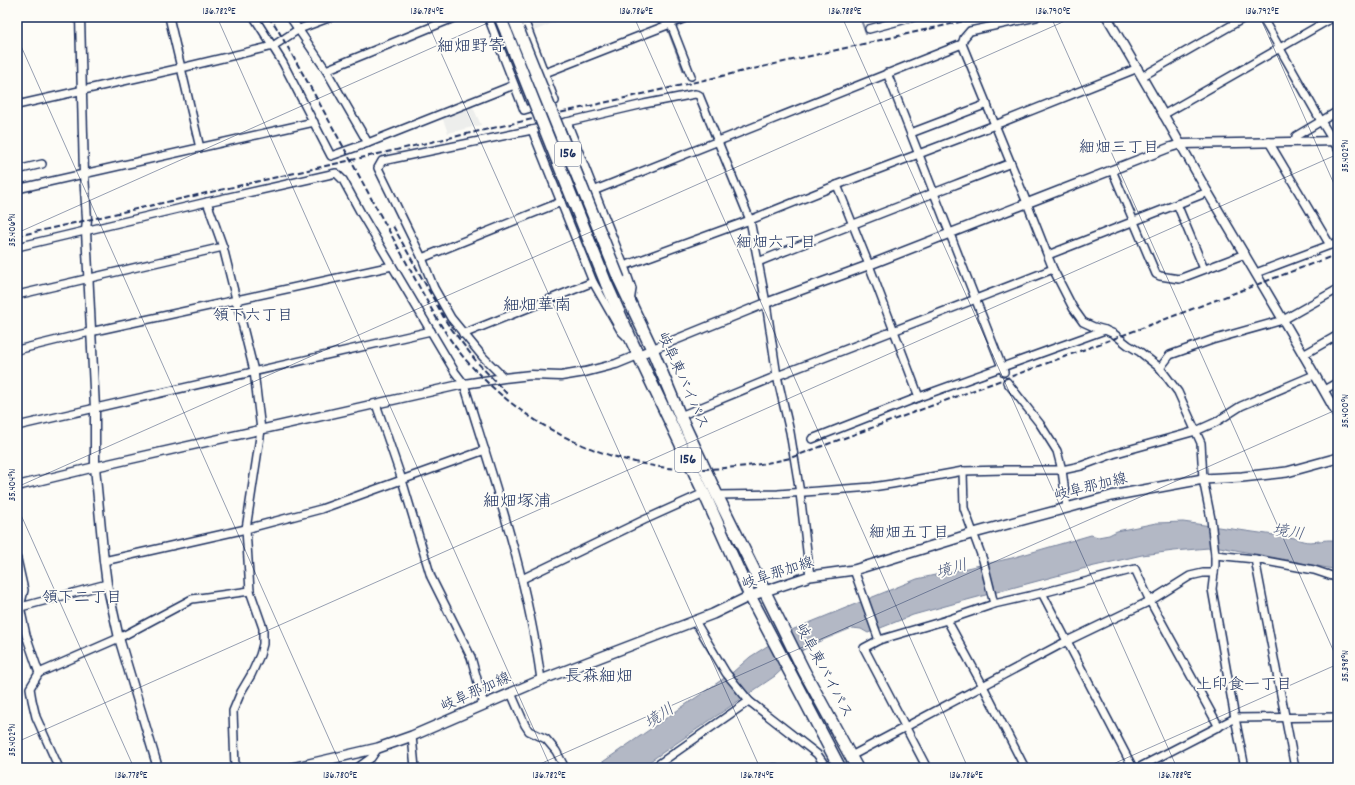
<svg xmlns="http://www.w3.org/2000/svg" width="1355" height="785" font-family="Dekko,'Klee One',sans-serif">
  <rect width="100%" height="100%" fill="#fdfcf7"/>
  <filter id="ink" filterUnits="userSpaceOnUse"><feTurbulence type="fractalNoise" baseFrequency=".025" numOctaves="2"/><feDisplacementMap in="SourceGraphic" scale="8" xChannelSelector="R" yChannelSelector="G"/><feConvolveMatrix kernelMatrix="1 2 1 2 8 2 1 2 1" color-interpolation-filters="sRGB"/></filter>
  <g filter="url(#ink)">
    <!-- built -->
    <g fill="#edeeec">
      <polygon points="528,17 559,17 560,20 534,31"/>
      <polygon points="472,105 481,125 448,133 442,117"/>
    </g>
    <!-- water -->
    <path fill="#b3b8c5" stroke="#76819c" d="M1183,522L1295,538C1312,547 1321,537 1338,541V570L1220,547L1174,551L1142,555L1086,568L967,600L913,615L868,633L861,629L852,628L818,642L803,650L775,676L640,768H594L733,672L750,657L794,629L917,579L1012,558L1091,535L1098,537L1109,535L1117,531L1156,523Z"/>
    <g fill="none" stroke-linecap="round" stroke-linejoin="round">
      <!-- stream -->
      <g stroke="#76819c" stroke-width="2">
        <polyline points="663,17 684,72"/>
        <polyline points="860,17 866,34"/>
      </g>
      <defs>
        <g id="minor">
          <polyline points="169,17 200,148"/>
          <polyline points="254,17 283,63 331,156 368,143"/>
          <polyline points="290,17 326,70 368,143 514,85"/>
          <polyline points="488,17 524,110 555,101 523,17"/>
          <polyline points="668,17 691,76"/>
          <polyline points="1036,17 970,31 964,38 962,44 1027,203 1053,269 1073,308 1083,322 1094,327 1105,330 1114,334 1128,345 1140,352 1160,368 1178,392 1201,443 1203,479 1211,519 1215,555 1215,565 1212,589 1235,718 1245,768"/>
          <polyline points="1262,17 1321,121 1338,149"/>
          <polyline points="869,29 914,17"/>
          <polyline points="326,70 456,17"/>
          <polyline points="545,73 688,17"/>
          <polyline points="887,73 1004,372"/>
          <polyline points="1143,76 1246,17"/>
          <polyline points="17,105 181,68 273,46 299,29 331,17"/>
          <polyline points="1163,115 1334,17"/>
          <polyline points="567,122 644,104 695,94 699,95 750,220 766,303 777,376 790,432 800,493 810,576"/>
          <polyline points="911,133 987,104"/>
          <polyline points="1269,142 1330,245"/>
          <polyline points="1295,142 1296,136 1338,111"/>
          <polyline points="17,170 42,164"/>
          <polyline points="1112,170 1156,274 1160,276 1179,279 1245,254"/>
          <polyline points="837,185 869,265 919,397"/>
          <polyline points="17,189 314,122"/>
          <polyline points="593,191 962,44"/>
          <polyline points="207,202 223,247 254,371 261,430 246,529 250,591 263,628 263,644 260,655 251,675 241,692 233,711 235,768"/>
          <polyline points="1177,204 1204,269"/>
          <path d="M17,247L207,202L336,173L343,180L362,215L455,372L464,384C494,481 528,579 541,680"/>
          <polyline points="1048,255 1208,192"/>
          <polyline points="422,258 561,202"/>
          <path d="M758,262C842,228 926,196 1011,163"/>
          <polyline points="624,266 750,220 837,185 995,125 1138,68"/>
          <polyline points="1256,273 1338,242"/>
          <polyline points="17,295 223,247"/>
          <polyline points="463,334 593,282"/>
          <polyline points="627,337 621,331 593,282 532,130 567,122 624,266 632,289 630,302"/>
          <polyline points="17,350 90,332 392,266"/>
          <polyline points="1303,355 1338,335"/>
          <polyline points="1160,368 1170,355 1212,340 1283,320 1338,289"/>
          <polyline points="504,378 483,357 451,318 434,288 422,258 378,168 382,161 532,130"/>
          <polyline points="1007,382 1040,424 1057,451 1062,470 1067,508"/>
          <polyline points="1324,390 1338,382"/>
          <polyline points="376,404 402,480 431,577 471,657 484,705"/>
          <polyline points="680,416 777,376 1053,269"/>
          <polyline points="17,426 431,331"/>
          <polyline points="812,439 922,396 1105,330"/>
          <polyline points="963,471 964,508 983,560 994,604"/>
          <polyline points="717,495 778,494 872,487 892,484 963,471 1005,470 1062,470 1081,466 1113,454 1196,431 1216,422 1241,406 1314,375"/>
          <polyline points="1215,555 1255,559 1314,570 1338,578"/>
          <polyline points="17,559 24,590 20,607 26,635 39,673"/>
          <polyline points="1255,559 1295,768"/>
          <polyline points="104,561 246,529 321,509 485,450"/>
          <polyline points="854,570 879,640"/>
          <polyline points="522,579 644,520 704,493"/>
          <polyline points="1042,593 1135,569 1150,601 1219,727"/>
          <polyline points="17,608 107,584"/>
          <polyline points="947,620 983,686 1025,768"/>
          <polyline points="695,621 726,673 749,701 817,754 827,768"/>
          <polyline points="511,693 525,725 529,731 546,739 556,751 565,768"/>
          <polyline points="412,736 415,768"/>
          <polyline points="851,756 1067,641 1150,601 1190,576 1203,573 1214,573"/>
          <polyline points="59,768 36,717 32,700 30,688 39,673 119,638 192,599 250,591"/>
          <polyline points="357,768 371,758 378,748"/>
          <polyline points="653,768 749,701"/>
          <polyline points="773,768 776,768"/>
          <polyline points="927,768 864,648 879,640 947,620 994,604 1042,593 1133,768"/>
          <polyline points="1138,768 1235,718 1338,717"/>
        </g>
        <g id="tertiary">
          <polyline points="80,17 84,174 87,219 86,231 95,408 95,467 104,561 107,584 119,638 158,768"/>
          <path d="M1107,17C1141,74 1174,133 1207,191C1251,266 1296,340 1338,416"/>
          <polyline points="17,486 95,467 464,384 504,378 531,375 561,376 585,372 616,364 766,303 869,265 1171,147 1181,144 1338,141"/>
        </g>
        <polyline id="secondary" points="292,768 378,748 412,736 541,680 713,614 750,596 810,576 854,570 974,533 1111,496 1203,479 1242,477 1287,472 1338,458"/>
        <g id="trunk">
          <polyline points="500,17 507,34"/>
          <polyline points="513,17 518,29"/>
          <polyline points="619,279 652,349 680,416 717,495 804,671 857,768"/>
          <polyline points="606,283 633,344 704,493 750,596 840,768"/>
        </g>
      </defs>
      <!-- minor casing -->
      <use href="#minor" stroke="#1b2f5e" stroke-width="10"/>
      <!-- tertiary casing -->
      <use href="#tertiary" stroke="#1b2f5e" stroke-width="11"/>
      <!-- secondary casing -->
      <use href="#secondary" stroke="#1b2f5e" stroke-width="12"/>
      <!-- trunk casing -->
      <use href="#trunk" stroke="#1b2f5e" stroke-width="14"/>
      <!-- minor -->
      <use href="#minor" stroke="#fdfcf7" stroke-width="7"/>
      <!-- tertiary -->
      <use href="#tertiary" stroke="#fdfcf7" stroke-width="8"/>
      <!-- secondary -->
      <use href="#secondary" stroke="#fdfcf7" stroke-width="9"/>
      <!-- trunk -->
      <use href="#trunk" stroke="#fdfcf7" stroke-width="11"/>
      <!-- rail -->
      <g stroke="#1b2f5e" stroke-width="2" stroke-dasharray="6 3" stroke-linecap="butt">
        <path d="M268,17L275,25C308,82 340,140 371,198C385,224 400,250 414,277C429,305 444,334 465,359C518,420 587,457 667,468C676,469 685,469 694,469C726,469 758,466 790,458L1118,337L1338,254"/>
        <polyline points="393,226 447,323 476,361 508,395"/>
        <polyline points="17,236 982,17"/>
      </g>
      <defs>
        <g id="trunk-bridge">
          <polyline points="518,29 619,279"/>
          <polyline points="507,34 606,283"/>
        </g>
      </defs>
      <!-- trunk-bridge casing -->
      <use href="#trunk-bridge" stroke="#1b2f5e" stroke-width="14" stroke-linecap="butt"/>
      <!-- trunk-bridge -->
      <use href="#trunk-bridge" stroke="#fdfcf7" stroke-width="11"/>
    </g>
  </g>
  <!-- ticks -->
  <path fill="none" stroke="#1b2f5e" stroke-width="1" stroke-opacity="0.45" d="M217,17L551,768M425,17L760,768M634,17L968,768M842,17L1177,768M1051,17L1338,661M1260,17L1338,193M17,37L342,768M17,233L501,17M17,487L1074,17M17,506L134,768M17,742L1338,154M531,768L1338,409M1104,768L1338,664"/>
  <g text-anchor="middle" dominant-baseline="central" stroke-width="3.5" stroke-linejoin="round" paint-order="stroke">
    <!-- shield labels -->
    <g fill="#fdfcf7" stroke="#5f6c8c" stroke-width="1">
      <rect x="555" y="142" width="26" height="24" rx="3"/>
      <rect x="675" y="448" width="26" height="24" rx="3"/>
    </g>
    <g font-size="14" font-weight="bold" fill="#1b2f5e">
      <text x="568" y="154">156</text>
      <text x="688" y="460">156</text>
    </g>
    <!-- street labels -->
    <g font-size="15" fill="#1b2f5e" stroke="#fdfcf7">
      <text transform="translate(682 381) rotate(66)">岐阜東バイパス</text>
      <text transform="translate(1091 488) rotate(-14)">岐阜那加線</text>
      <text transform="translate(778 574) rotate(-18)">岐阜那加線</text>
      <text transform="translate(823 671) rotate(62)">岐阜東バイパス</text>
      <text transform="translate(476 693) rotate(-24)">岐阜那加線</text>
    </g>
    <!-- neighbourhood labels -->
    <g font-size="16" fill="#1b2f5e" stroke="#fdfcf7">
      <text x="1119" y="148">細畑三丁目</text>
      <text x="776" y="243">細畑六丁目</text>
      <text x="253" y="316">領下六丁目</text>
      <text x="909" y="533">細畑五丁目</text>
      <text x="82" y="598">領下二丁目</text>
      <text x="1244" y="685">上印食一丁目</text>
    </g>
    <!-- water labels -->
    <g font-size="16" font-style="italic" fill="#49587d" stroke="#fdfcf7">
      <text transform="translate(1288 533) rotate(9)">境川</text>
      <text transform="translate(952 570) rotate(-16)">境川</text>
      <text transform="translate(660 717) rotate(-34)">境川</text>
    </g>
    <!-- quarter labels -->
    <g font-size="17" fill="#1b2f5e" stroke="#fdfcf7">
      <text x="471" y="48">細畑野寄</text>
      <text x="537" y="307">細畑華南</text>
      <text x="517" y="503">細畑塚浦</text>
      <text x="599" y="678">長森細畑</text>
    </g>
  </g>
  <!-- margin -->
  <rect width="1355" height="785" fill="none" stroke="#fdfcf7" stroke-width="44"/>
  <rect x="22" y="22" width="1311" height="741" fill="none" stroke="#1b2f5e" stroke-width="1.5"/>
  <g font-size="10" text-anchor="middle" fill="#1b2f5e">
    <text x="219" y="14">136.782°E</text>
    <text x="427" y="14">136.784°E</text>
    <text x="636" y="14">136.786°E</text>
    <text x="845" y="14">136.788°E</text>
    <text x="1053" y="14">136.790°E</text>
    <text x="1262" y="14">136.792°E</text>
    <text transform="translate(1344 156) rotate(-90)" y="4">35.402°N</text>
    <text transform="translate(11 230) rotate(-90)" y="4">35.406°N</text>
    <text transform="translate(1344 411) rotate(-90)" y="4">35.400°N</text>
    <text transform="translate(11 485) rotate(-90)" y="4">35.404°N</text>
    <text transform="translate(1344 666) rotate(-90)" y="4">35.398°N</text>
    <text transform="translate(11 740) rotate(-90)" y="4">35.402°N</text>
    <text x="131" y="778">136.778°E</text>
    <text x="340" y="778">136.780°E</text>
    <text x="549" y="778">136.782°E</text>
    <text x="757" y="778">136.784°E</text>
    <text x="966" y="778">136.786°E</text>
    <text x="1175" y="778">136.788°E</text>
  </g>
</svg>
